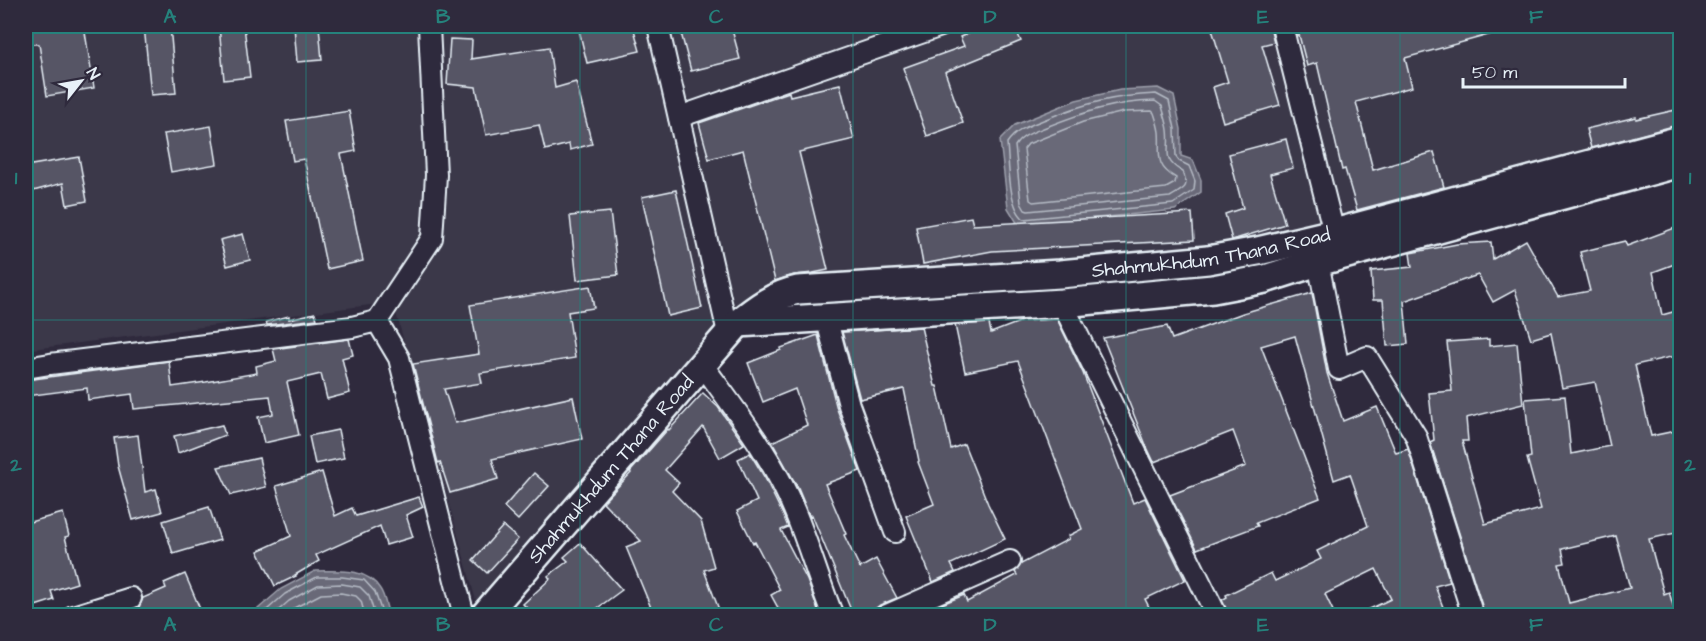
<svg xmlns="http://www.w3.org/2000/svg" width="1706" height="641" font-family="'Architects Daughter',sans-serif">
  <rect width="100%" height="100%" fill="#2f2a3d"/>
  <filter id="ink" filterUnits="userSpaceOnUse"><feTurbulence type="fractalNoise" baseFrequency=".0167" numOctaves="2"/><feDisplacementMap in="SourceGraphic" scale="12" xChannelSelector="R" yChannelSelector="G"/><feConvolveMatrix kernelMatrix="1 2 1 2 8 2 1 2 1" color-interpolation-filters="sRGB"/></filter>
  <g filter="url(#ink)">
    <!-- built -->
    <polygon fill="#3b3749" points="26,26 1680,26 1680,157 1267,272 753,320 480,615 393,302 26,350"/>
    <!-- water -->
    <g fill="#696978" stroke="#9c9fab" stroke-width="1.5">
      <polygon points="1158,88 1174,96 1181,129 1181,156 1193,160 1201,180 1201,192 1175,210 1019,226 1008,208 1000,140 1015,125 1076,100 1120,90"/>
      <path d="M315,571C338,571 366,567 380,589C385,596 386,607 389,615H251L281,589Z"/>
    </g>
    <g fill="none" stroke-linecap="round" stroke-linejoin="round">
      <!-- shore -->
      <g stroke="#b5bbc5" stroke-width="1.5">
        <path d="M1156,94L1169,101L1175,129L1176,157L1179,161L1189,166L1195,181L1194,190L1173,204L1024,219C1008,207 1009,163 1007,143C1016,129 1031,125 1046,119C1085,103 1114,96 1156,94Z"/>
        <path d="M1155,101L1162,106C1164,114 1167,122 1168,130C1171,151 1160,159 1183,172C1190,189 1184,188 1170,197L1028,211L1025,210L1021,203L1015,146C1022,135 1034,132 1046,127C1084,112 1114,102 1155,101Z"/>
        <path d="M1152,111L1154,113C1156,119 1158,125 1159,132C1161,153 1153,165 1176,178L1175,183L1166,188L1033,202L1030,200L1024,149L1028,144L1083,122L1124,112Z"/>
        <polyline points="260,616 285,594 317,577 342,577 364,580 375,592 383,616"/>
        <polyline points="272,616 289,601 318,585 342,584 360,587 369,596 375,616"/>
        <polyline points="285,616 294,608 321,594 341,593 356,596 361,601 365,616"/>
      </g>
    </g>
    <!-- building -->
    <g fill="#575565" stroke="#e8f1f8" stroke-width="1.5" fill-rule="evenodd">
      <polygon points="26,26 84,26 94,88 47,96 39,44 26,44"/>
      <polygon points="144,26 170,26 176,93 151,95"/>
      <polygon points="219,26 244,26 250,77 224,80"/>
      <polygon points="294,26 319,26 322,60 297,62"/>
      <polygon points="578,26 633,26 640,51 587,63"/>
      <polygon points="692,26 731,26 740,59 691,71 680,29"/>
      <polygon points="987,26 1014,26 1021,41 945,72 963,123 927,136 903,68 964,46 960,37"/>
      <polygon points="1211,26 1270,26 1274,42 1262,45 1280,105 1223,122 1213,87 1228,82"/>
      <polygon points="1294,26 1502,26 1503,31 1405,58 1412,87 1356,102 1373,170 1434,152 1444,187 1357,210 1345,169 1342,170 1317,63 1307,66 1299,35 1297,35"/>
      <polygon points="450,39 472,40 471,59 549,47 555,88 576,82 592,144 570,150 569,144 545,150 539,125 486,135 476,87 447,84"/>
      <polygon points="840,84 854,139 799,152 828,270 813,273 794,275 775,281 743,150 709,159 699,123 789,92 790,96"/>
      <polygon points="1680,109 1680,125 1591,148 1586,129 1636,117 1636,119"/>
      <polygon points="349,111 356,151 341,154 363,261 327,269 304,159 293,161 286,121"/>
      <polygon points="211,126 217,164 171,172 164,134"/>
      <polygon points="1286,139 1293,168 1270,174 1285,224 1232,240 1225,214 1243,208 1229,154"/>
      <polygon points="79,157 87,201 67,205 63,183 26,193 26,166"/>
      <polygon points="676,190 702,308 668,316 642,197"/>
      <polygon points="610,212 618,275 577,280 570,216"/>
      <polygon points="1192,213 1194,240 992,251 923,264 916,227 971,217 973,225"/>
      <path d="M1680,226V262L1653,272L1662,315L1680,310V355L1635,365L1651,436L1680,430V532L1649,539L1664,594L1669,592L1676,615H1485L1430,442L1434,440L1429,393L1452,391L1447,342L1489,339V346L1517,343L1523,404L1466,418L1468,441H1462L1485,524L1541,509L1527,458L1531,457L1525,399L1565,396L1571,454L1610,446L1595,382L1562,388L1551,333L1531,339L1515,290L1493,302L1478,275L1404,301L1408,344L1387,346L1383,300H1373L1371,271L1412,267L1410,253L1457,244L1491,242L1493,259L1526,240L1558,297L1590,291L1580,252L1625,241L1627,246ZM1616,536L1630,588L1569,603L1559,564L1565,563L1562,549Z"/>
      <polygon points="243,234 250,260 227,266 220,240"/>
      <polygon points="590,286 594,308 568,312 575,358 480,373 482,383 444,389 455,423 573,397 582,439 492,459 498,479 450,493 440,462 438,463 413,364 479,354 470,305"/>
      <polygon points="1312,293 1327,373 1343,421 1377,407 1396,453 1408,449 1450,582 1435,586 1446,615 1357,615 1391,599 1376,569 1325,594 1335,615 1229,615 1222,600 1227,597 1226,595 1271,573 1275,581 1321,559 1317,551 1368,526 1350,474 1334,480 1295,336 1261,346 1320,498 1256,523 1258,526 1197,549 1170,495 1246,466 1233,431 1154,462 1146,445 1103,338 1167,326 1172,339 1243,313"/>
      <polygon points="315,313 317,319 267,325 266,322 289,316 289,319"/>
      <polygon points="1057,319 1083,373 1133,503 1145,498 1185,580 1145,599 1153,615 941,615 945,613 942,604 964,595 967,602 1017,575 1015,572 1021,564 1069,539 1068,536 1082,529 1018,361 965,372 955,325 989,323 991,333 1022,321"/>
      <polygon points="921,327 935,386 937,386 951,449 964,444 988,504 1005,539 951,564 955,572 933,582 906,516 934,504 918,462 919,461 904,389 860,399 842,332"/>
      <polygon points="818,335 837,409 860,471 825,484 846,534 844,535 860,568 876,559 897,598 880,605 875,609 873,615 853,615 812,515 810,517 797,486 772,442 807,425 795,389 763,402 748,363 781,350 781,348"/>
      <polygon points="349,339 353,355 342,358 350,393 327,399 321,374 287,382 299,435 264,443 258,417 273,414 270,396 134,409 132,394 88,400 87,388 26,396 26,380 169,361 172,387 206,382 257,373 256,366 276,361 273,349"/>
      <polygon points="703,393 718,407 744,444 720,458 703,427 665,470 679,483 672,491 701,521 714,567 704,570 721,615 654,615 626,547 641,541 603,502 631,473 630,472 668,429 669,430"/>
      <polygon points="222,425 225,435 178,453 174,436"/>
      <polygon points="338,430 344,458 315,464 309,436"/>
      <polygon points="138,435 145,492 156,489 162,512 133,520 118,466 114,438"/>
      <polygon points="750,453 765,478 784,517 788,527 781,530 807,580 820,615 782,615 771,595 780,590 755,542 753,543 737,511 757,501 738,459"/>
      <polygon points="259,458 266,487 231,495 218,467"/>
      <polygon points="322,472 335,516 352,508 356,516 419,497 423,507 406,515 413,537 386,545 380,526 316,555 319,561 295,575 296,576 275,586 258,551 291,536 276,486"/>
      <polygon points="534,473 549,486 518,520 504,507"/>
      <polygon points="209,507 220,540 173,554 163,521"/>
      <polygon points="63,513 69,536 65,537 77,583 51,591 54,600 26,609 26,523"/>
      <polygon points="503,526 518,539 487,573 473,560"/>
      <polygon points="580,543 622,590 588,615 534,615 523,604 550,579 548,576 568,561 564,557"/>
      <polygon points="185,574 200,609 186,615 143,615 139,607 143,598 166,588 164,583"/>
    </g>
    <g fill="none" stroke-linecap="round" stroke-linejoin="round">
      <defs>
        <g id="minor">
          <polyline points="658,26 728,333"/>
          <polyline points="1282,26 1334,233"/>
          <polyline points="679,117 941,26"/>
          <polyline points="1318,262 1339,369 1367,357 1416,436 1473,616"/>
          <polyline points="1062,303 1217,616"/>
          <polyline points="826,317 849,405 895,532"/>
          <polyline points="377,321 432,238 436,175 429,26"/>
          <path d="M702,364C736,411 773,457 795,512C809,546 819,581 833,616"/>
          <polyline points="26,368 50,364 352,327 377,321 399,358 464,616"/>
          <polyline points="73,616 131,598"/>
          <polyline points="885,616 1010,561"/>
        </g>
        <g id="secondary">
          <polyline points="738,323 1062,303 1213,289 1265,279 1318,262 1680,163"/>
          <path id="s1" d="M484,616L738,323C757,308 774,295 798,290L1060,274L1208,260L1258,251L1334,233L1680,140"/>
        </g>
      </defs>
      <!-- minor casing -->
      <use href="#minor" stroke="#e8f1f8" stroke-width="24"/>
      <!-- secondary casing -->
      <use href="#secondary" stroke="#e8f1f8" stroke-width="32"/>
      <!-- minor -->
      <use href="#minor" stroke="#2f2a3d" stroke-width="20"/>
      <!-- secondary -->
      <use href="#secondary" stroke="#2f2a3d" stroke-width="27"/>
    </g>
  </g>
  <!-- grid -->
  <path fill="none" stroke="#25827c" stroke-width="1.5" stroke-opacity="0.55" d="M306,26V616M580,26V616M853,26V616M1126,26V616M1400,26V616M26,320H1680"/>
  <g text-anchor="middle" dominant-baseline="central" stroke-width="4.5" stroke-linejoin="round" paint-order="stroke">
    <!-- street labels -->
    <g font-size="20" fill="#e8f1f8" stroke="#2f2a3d">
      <text stroke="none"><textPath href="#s1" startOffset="872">Shahmukhdum Thana Road</textPath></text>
      <text stroke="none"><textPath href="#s1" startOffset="194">Shahmukhdum Thana Road</textPath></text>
    </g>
  </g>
  <!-- margin -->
  <rect width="1706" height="641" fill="none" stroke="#2f2a3d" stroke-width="66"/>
  <!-- north arrow -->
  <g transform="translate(81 81) rotate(59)" stroke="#2f2a3d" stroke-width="4.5" paint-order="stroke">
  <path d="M0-4.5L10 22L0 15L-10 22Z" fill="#e8f1f8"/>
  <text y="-9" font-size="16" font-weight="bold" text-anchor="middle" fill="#e8f1f8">N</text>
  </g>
  <!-- scale -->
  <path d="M1463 78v9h162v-9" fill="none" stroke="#e8f1f8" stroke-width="3"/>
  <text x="1472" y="78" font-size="18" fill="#e8f1f8" stroke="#2f2a3d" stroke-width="4.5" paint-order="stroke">50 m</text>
  <rect x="33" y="33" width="1640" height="575" fill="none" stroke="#25827c" stroke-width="2"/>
  <g font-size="20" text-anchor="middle" font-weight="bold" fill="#25827c">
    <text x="170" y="23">A</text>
    <text x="443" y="23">B</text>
    <text x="716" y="23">C</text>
    <text x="990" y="23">D</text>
    <text x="1263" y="23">E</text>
    <text x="1536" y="23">F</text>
    <text x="16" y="184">1</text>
    <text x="1690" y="184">1</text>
    <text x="16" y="471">2</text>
    <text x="1690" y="471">2</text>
    <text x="170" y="631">A</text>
    <text x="443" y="631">B</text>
    <text x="716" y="631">C</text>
    <text x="990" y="631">D</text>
    <text x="1263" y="631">E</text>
    <text x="1536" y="631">F</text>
  </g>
</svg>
